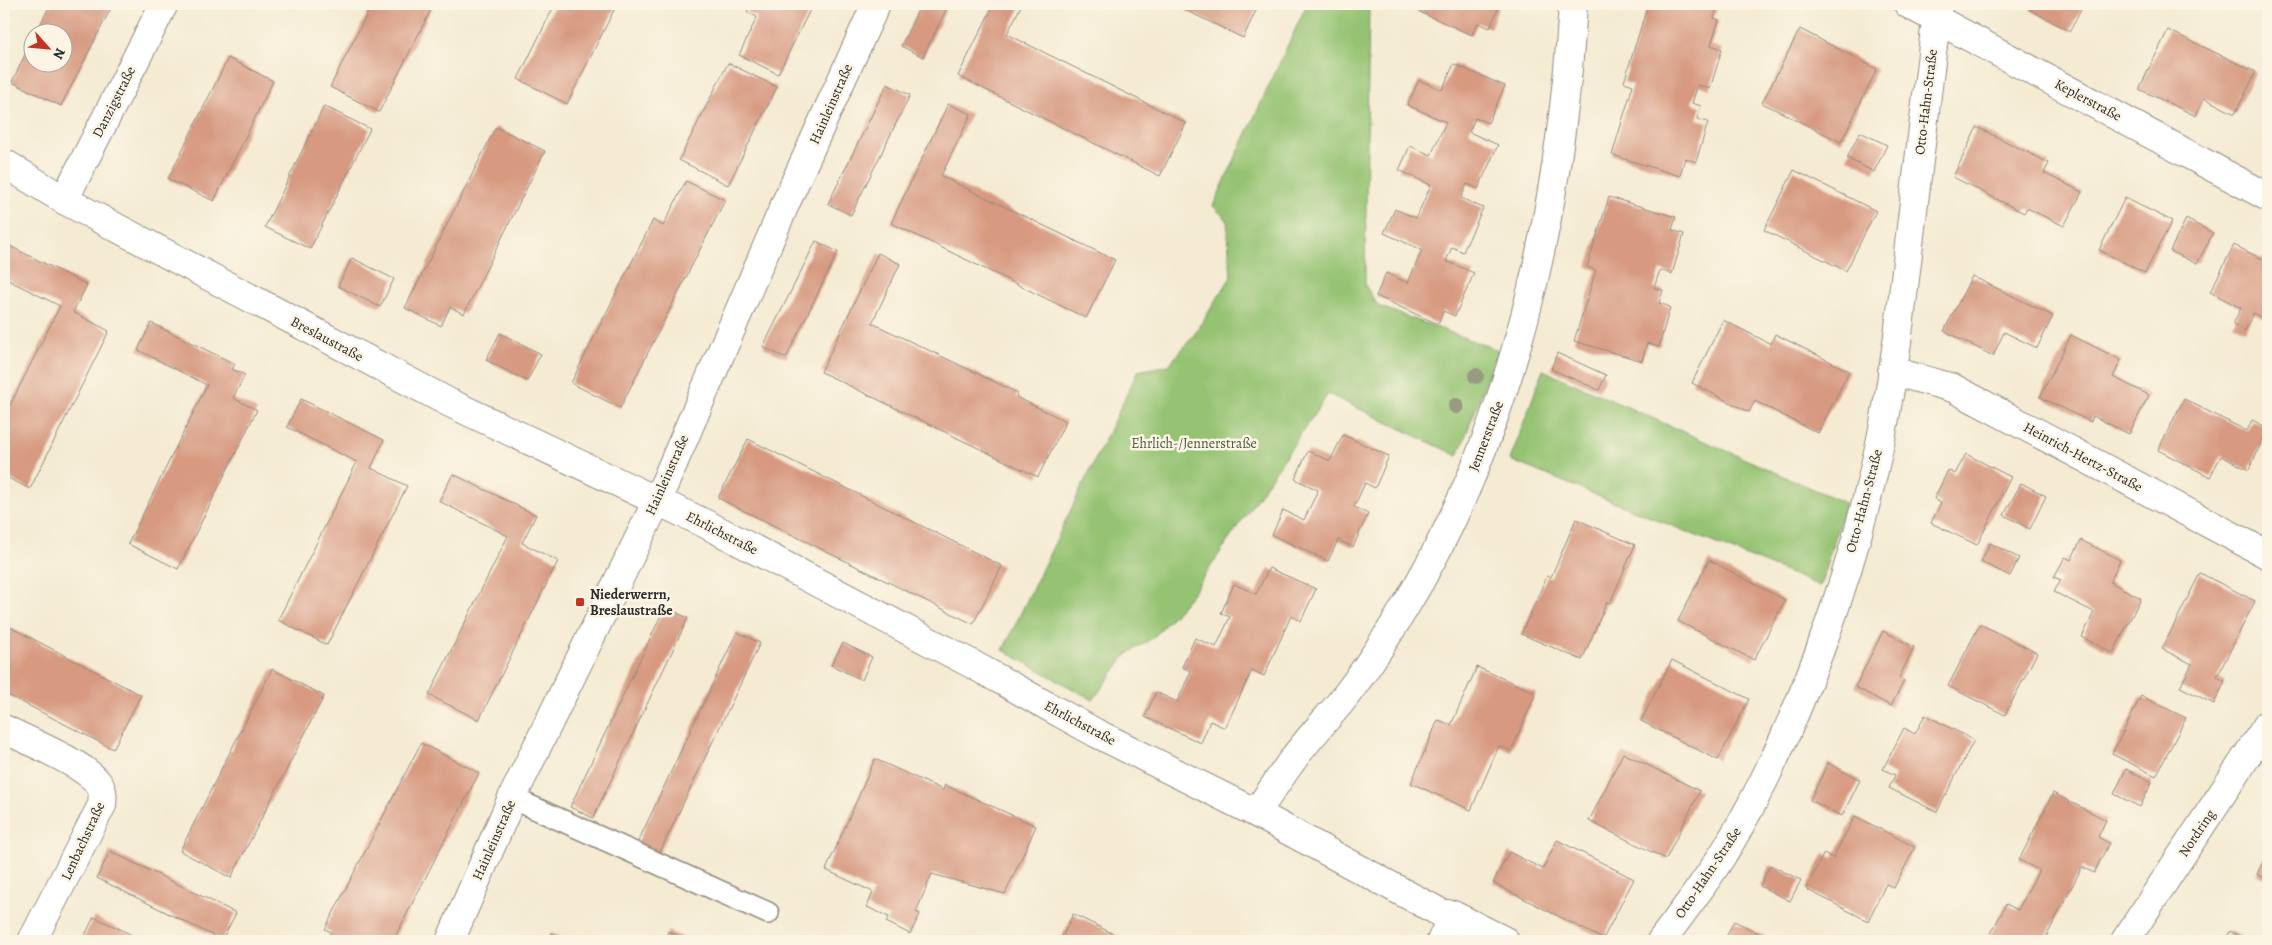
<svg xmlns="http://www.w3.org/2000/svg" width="2272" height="945" font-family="Alegreya,serif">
  <rect width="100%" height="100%" fill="#fcf5e5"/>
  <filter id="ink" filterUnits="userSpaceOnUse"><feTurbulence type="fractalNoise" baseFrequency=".02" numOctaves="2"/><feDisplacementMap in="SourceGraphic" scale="10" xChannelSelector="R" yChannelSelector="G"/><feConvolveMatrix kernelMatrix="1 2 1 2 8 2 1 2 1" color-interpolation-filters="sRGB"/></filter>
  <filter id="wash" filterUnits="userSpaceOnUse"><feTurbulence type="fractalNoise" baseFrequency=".0096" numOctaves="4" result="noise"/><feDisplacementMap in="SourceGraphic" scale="20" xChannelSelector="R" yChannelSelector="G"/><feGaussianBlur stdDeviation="1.12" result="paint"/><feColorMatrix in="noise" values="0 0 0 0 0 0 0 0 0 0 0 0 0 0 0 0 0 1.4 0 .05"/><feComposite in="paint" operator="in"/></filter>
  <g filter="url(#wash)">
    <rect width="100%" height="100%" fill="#f5ebd3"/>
    <!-- green -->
    <g fill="#95c372" stroke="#60774e">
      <polygon points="1307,4 1369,4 1365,285 1378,306 1498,350 1458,456 1328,394 1192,594 1154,637 1126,655 1093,700 1003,650 1138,371 1169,365 1194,335 1231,277 1227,220 1213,206"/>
      <polygon points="1543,370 1845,503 1820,586 1510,460"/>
    </g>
    <g id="blocks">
      <!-- building -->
      <g fill="#d79a81">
        <polygon points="51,4 113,4 61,106 12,82 32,40 32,62 62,62 62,32 36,32"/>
        <polygon points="372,4 434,4 379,112 330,87"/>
        <polygon points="555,4 611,4 616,6 567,104 518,79"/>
        <polygon points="751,4 813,4 778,74 739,55 757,17 747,12"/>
        <polygon points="921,4 949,4 923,57 901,46"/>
        <polygon points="994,4 1022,4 1007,34 1186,123 1160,176 958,76"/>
        <polygon points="1173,4 1259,4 1243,38"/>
        <polygon points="1412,4 1500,4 1490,28 1478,23 1472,35 1411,8"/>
        <polygon points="1648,4 1712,4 1718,5 1714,18 1719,20 1711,45 1722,49 1710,89 1698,85 1692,103 1701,106 1697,119 1708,122 1696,162 1685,158 1680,176 1612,155 1633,85 1624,82"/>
        <polygon points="2033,4 2084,4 2070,31 2030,10"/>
        <polygon points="1800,29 1877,69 1841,142 1762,103"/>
        <polygon points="2168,30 2256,72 2235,114 2204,98 2196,116 2139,89"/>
        <polygon points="228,58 273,81 214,201 168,179"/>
        <polygon points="728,63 777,87 728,185 679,160"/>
        <polygon points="1454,64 1505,86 1488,123 1475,118 1469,132 1498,145 1478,189 1467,184 1461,198 1483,208 1463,252 1452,247 1446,261 1474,273 1455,316 1443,311 1438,324 1376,296 1386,273 1408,283 1422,250 1384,233 1395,209 1416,218 1431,185 1399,170 1410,146 1431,155 1446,122 1407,105 1419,80 1442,90"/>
        <polygon points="887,84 910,95 851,215 828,204"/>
        <polygon points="948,104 971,114 941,176 1115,260 1086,318 891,223"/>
        <polygon points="324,106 370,129 310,249 265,227"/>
        <polygon points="496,127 545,151 464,314 450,307 441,326 405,308"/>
        <polygon points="1977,127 2049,163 2044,173 2082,192 2064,226 2027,208 2024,213 1953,177"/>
        <polygon points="1860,132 1887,145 1874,172 1847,158"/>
        <polygon points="1794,170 1876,211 1846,271 1764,230"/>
        <polygon points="686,181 725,200 620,408 571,383 653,220 663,226"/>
        <polygon points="1609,197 1676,217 1672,230 1684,234 1672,274 1660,270 1654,288 1663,290 1659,303 1670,307 1659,347 1647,343 1642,361 1574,341 1596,270 1587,267"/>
        <polygon points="2125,198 2172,221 2145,273 2099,250"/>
        <polygon points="2186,219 2213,233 2197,264 2170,251"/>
        <polygon points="816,241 838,252 786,358 763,347"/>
        <polygon points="4,243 87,285 73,312 109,331 30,489 4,476 4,417 60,306 4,278"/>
        <polygon points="2234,245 2268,262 2268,321 2253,313 2245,331 2233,324 2241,308 2210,292"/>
        <polygon points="878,253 900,264 872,323 1018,393 1016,397 1066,421 1038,477 821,372"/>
        <polygon points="352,258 394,279 380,307 338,286"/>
        <polygon points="1972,276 2053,316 2037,348 2004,332 1993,356 1944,331"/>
        <polygon points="1723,320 1771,344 1775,334 1849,371 1818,433 1755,401 1749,412 1692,383"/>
        <polygon points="151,323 235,364 232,369 245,375 233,398 257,410 178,569 128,544 207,385 138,350"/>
        <polygon points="500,333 541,354 527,381 486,360"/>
        <polygon points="2071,335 2121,360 2113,377 2149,395 2129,434 2093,416 2091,422 2040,397"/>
        <polygon points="1557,353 1606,375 1599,390 1551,369"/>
        <polygon points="301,399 384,440 371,468 407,486 327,645 278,620 357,462 287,427"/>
        <polygon points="2184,399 2247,431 2252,420 2268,428 2249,470 2221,456 2210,477 2158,450"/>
        <polygon points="1343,435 1389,456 1375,488 1365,483 1354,507 1368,514 1353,547 1338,540 1328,561 1272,535 1283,510 1304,520 1318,490 1295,479 1308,451 1330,461"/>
        <polygon points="748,439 1002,566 973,624 718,498"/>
        <polygon points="1966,454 2011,477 1977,545 1931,523 1941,503 1934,499 1948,470 1955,474"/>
        <polygon points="453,474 536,515 522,543 558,561 479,720 429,695 508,536 439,501"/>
        <polygon points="2021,483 2046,496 2030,529 2004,515"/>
        <polygon points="1576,519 1635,545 1610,603 1607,602 1582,660 1521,634 1547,576 1551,577"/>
        <polygon points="2081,540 2120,560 2110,582 2141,598 2113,653 2082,637 2094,612 2054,592 2061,580 2054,577 2065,557 2071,560"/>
        <polygon points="1990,543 2019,558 2010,576 1981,562"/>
        <polygon points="1709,560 1785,600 1754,660 1678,621"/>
        <polygon points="1269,568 1316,589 1301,621 1291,616 1264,676 1252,670 1225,728 1210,721 1201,743 1145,717 1156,692 1177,702 1191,671 1182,667 1195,638 1216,647 1230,617 1221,613 1234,584 1256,594"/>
        <polygon points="2200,573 2255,601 2217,677 2225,681 2214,704 2180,687 2192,664 2162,649"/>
        <polygon points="665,607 688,618 593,818 570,807"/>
        <polygon points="4,624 141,695 113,749 4,693"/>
        <polygon points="1980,624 2037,653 2005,715 1948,686"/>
        <polygon points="1883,631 1914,647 1899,678 1904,681 1891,706 1855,687"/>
        <polygon points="737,632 760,643 658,856 636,846"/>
        <polygon points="843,643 872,657 862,680 831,665"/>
        <polygon points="1672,660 1749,699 1718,760 1641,721"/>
        <polygon points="1477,667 1536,693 1511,751 1499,746 1471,810 1411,783 1438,720 1451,725"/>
        <polygon points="272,669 324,696 231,878 180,851"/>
        <polygon points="2141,696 2186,718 2156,776 2112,754"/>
        <polygon points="1925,715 1974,740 1937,812 1889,788 1895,775 1883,769 1904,728 1915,734"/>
        <polygon points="421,743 479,773 393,941 326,941 331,932 325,929"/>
        <polygon points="1623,753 1700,791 1666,859 1589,821"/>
        <polygon points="875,759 943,790 945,785 1036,826 1005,894 932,874 916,912 920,914 910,934 886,922 889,917 867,907 873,892 826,870"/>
        <polygon points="1828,763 1860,780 1842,816 1810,800"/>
        <polygon points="2126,769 2152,782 2140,807 2114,794"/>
        <polygon points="2053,793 2106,820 2098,837 2109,843 2094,873 2082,867 2044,941 1987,941 2006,904 2018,910 2039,870 2019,860"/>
        <polygon points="1855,816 1915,847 1894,888 1886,884 1868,921 1806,889 1824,853 1833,858"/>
        <polygon points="1557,840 1634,879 1603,939 1493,883 1509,852 1543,869"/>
        <polygon points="110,851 236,913 222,940 97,878"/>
        <polygon points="2268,851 2268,880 2257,874"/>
        <polygon points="1770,865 1801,880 1790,901 1760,886"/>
        <polygon points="1073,914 1128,941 1060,941"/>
        <polygon points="94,917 126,932 143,941 82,941"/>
        <polygon points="1734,921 1775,941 1724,941"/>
        <polygon points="668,931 690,941 664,941"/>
        <polygon points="2230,931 2250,941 2225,941"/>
        <polygon points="551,933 568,941 548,941"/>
      </g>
    </g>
  </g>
  <g filter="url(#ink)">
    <use href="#blocks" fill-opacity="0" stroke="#908b7f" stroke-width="1"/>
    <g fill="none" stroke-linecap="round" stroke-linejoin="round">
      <defs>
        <polyline id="lane" points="512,798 768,913"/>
        <g id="street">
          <polyline points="1908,4 2268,197"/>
          <polyline points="4,163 64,200 448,402 706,524 970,663 1096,733 1256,813 1441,913 1453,915 1505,941"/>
          <polyline points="64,200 164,4"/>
          <polyline points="1892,371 1953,388 2268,555"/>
          <path d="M4,729C26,740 85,764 98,783C103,790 103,796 102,805L32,941"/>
          <path d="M1256,813C1269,794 1281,776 1294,758C1308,739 1325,721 1340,703C1364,673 1385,640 1405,607C1513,430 1561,209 1573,4"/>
          <polyline points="450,941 512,798 657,501 787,200 876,4"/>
          <polyline points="1441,941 1453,915"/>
          <path d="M1661,941C1684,911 1707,880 1727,848C1799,727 1852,576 1881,439C1895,369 1903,297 1911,227C1920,152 1929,78 1938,4"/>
          <polyline points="2125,941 2268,724"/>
        </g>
      </defs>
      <!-- lane casing -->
      <use href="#lane" stroke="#908b7f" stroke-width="24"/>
      <!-- street casing -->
      <use href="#street" stroke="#908b7f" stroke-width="30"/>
      <!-- lane -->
      <use href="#lane" stroke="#fff" stroke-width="21"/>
      <!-- street -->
      <use href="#street" stroke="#fff" stroke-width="28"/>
    </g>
    <!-- trees -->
    <g fill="#989b82">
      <circle cx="1476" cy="376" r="8"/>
      <circle cx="1456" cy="406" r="8"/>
    </g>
  </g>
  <!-- markers -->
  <rect fill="#c8321e" stroke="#fcf5e5" stroke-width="2" x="575" y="597" width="10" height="10" rx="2.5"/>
  <g text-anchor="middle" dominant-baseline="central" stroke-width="5" stroke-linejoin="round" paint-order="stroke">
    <!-- street labels -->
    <g font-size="14" fill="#2b2b2b" stroke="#fcf5e5">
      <text transform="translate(2088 100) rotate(28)">Keplerstraße</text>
      <text transform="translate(114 102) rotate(-63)">Danzigstraße</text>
      <text transform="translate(1926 102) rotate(-83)">Otto-Hahn-Straße</text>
      <text transform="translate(831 104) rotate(-66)">Hainleinstraße</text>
      <text transform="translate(327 339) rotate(28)">Breslaustraße</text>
      <text transform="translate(1486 436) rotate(-69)">Jennerstraße</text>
      <text transform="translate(2083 457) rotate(28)">Heinrich-Hertz-Straße</text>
      <text transform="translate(667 475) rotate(-66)">Hainleinstraße</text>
      <text transform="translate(1864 501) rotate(-75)">Otto-Hahn-Straße</text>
      <text transform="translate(722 533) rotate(27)">Ehrlichstraße</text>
      <text transform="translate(1080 723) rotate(28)">Ehrlichstraße</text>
      <text transform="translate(2197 833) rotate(-56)">Nordring</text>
      <text transform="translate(494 840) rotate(-66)">Hainleinstraße</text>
      <text transform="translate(83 841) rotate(-65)">Lenbachstraße</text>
      <text transform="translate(1708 873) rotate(-56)">Otto-Hahn-Straße</text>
    </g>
    <!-- park labels -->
    <g font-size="14" fill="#4b5940" stroke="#fcf5e5">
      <text x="1194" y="443">Ehrlich-/Jennerstraße</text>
    </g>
    <!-- poi labels -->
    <g font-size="14" font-weight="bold" fill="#2b2b2b" stroke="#fcf5e5" text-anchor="start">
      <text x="590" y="594">Niederwerrn,<tspan x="590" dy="16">Breslaustraße</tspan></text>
    </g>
  </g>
  <!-- margin -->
  <rect width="2272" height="945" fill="none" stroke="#fcf5e5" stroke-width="20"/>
  <!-- north arrow -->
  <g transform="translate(48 48) rotate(117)"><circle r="24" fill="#fcf5e5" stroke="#a8a49b"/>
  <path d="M0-4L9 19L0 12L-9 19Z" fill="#c8321e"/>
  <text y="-8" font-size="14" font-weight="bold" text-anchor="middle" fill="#2b2b2b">N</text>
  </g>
</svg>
